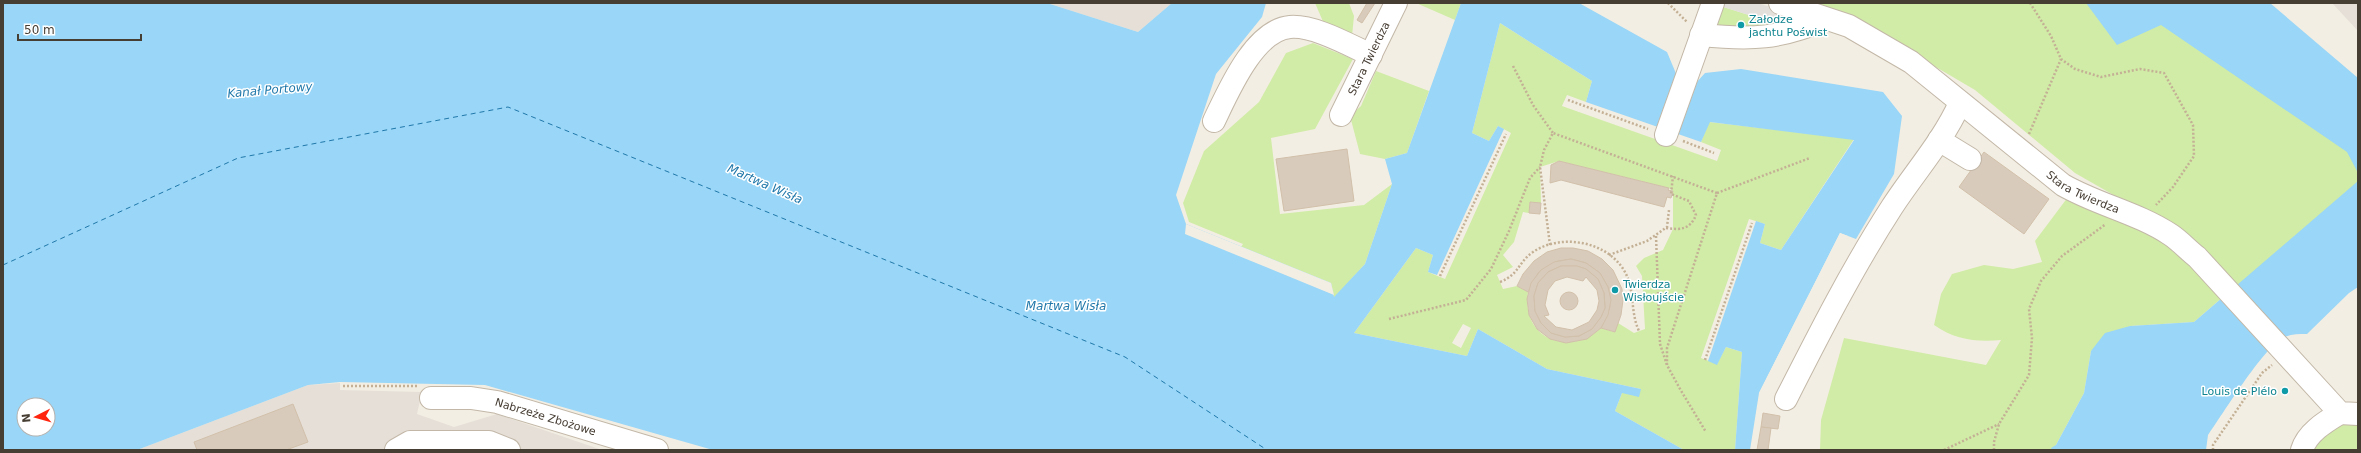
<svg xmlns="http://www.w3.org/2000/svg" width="2361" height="453" font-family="'DejaVu Sans',sans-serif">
  <rect width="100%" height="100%" fill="#f3eee3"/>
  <!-- industrial -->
  <g fill="#e5dfd8">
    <polygon points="1047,3 1172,3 1138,32"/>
    <polygon points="2332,3 2358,3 2358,31"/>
    <polygon points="340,383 340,390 422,392 417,414 454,427 497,414 602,450 137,450 308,385"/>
  </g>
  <!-- green -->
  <g fill="#d1eca7" fill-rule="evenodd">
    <polygon points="1315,3 1349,3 1354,16 1352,36 1325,26"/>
    <polygon points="1416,3 1461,3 1455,20"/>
    <polygon points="1802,3 2176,3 2358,128 2358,231 2233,288 2173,229 2075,173 1975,90 1871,29"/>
    <polygon points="1717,5 1775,23 1750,28 1710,24"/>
    <path d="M1500,23L1592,81L1586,102L1567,95L1562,106L1717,161L1721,150L1701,142L1709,122L1854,139L1781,250L1760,243L1765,224L1749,219L1701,358L1717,364L1726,347L1742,352L1735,450H1684L1615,411L1622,393L1641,389L1547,369L1478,329L1467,356L1354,333L1416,248L1433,255L1428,272L1445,279L1511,133L1498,126L1489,141L1472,133ZM1559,161L1669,188L1673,191V229L1663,250L1644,258L1636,266L1642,276L1645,329L1634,333L1618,323L1614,332L1601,328C1569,357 1521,339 1528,292L1517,286L1503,289L1497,275L1513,267L1503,255L1514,242L1523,212L1529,213L1530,202L1541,203L1540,167ZM1463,324L1471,328L1461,348L1452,343Z"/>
    <polygon points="1313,43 1353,59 1315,129 1271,138 1280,214 1364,205 1392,184 1365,264 1334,298 1331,283 1241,247 1243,244 1189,222 1183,203 1204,151 1259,102 1286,53"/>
    <polygon points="1376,71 1429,91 1407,153 1385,159 1360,154 1350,116 1361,106"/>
    <path d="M2068,197L2153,234L2177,249L2223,297L2194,322L2130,326L2091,351L2084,393L2056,445L2052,450H1820L1821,420L1844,338L1986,365L2001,340C1976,342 1955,340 1934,325L1941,294L1952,274L1984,265L2013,269L2042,262L2035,241Z"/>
    <polygon points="2358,419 2358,450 2306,450 2334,423"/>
  </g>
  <!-- parking -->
  <polygon fill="#e3e0dc" points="1717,3 1758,3 1797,16 1786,27 1717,5"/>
  <!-- water -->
  <g fill="#99d6f7" fill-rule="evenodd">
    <path d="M3,3H1047L1138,32L1172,3H1266L1262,17L1216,74L1176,195L1186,224L1331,283L1334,297L1365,264L1392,184L1385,159L1407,153L1461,3H1579L1667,52L1677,76L1696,83L1705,73L1741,69L1883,92L1902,116L1894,174L1856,239L1840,233L1759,393L1750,450H1735L1742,352L1726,347L1717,365L1708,361L1756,221L1765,224L1760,243L1781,250L1854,140L1710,122L1701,142L1586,102L1592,81L1500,23L1472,133L1489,141L1498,126L1504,129L1437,275L1428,272L1433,255L1416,248L1354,333L1467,356L1478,329L1547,369L1641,389L1639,397L1622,393L1615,411L1684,450H713L485,385L340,382L308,385L137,450H3ZM24,405H48V429H24Z"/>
    <polygon points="2086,3 2270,3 2358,78 2358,173 2347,152 2161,25 2117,45"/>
    <path d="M2358,181V287L2349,293L2307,334C2298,334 2290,334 2283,338C2263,348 2223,414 2208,435L2206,450H2052L2051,448L2056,445L2084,393L2091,351L2105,333L2130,326L2194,322Z"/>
  </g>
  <!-- pier -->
  <g fill="#f3eee3">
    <polygon points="1186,224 1331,283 1334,295 1185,234"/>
    <polygon points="1840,233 1848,236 1847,238 1841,236 1761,394 1759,393"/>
  </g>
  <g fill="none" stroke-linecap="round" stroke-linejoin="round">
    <!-- ferry -->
    <polyline stroke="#2078aa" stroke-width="1" stroke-dasharray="5 4" stroke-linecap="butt" points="3,265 238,158 508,107 1125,357 1267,450"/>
  </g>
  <!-- building -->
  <g fill="#d9cbbb" stroke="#d1c0aa" fill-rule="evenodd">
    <polygon points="1367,3 1375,3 1362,23 1357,20"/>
    <polygon points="1347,149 1354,201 1284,211 1276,159"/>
    <polygon points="1984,152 2049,199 2024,234 1959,187"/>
    <polygon points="1559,161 1669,188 1668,190 1673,191 1671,198 1667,197 1664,207 1561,180 1550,183 1551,165"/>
    <polygon points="1530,202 1541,203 1540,214 1529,213"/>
    <polygon points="1561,248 1573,248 1588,251 1602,259 1613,270 1622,289 1623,300 1621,315 1615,332 1601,328 1610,307 1608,287 1600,273 1586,263 1571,259 1558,261 1538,273 1528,292 1517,286 1523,274 1534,261 1547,252"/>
    <path d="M1571,259L1586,263L1600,273L1608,287L1611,300L1608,315L1601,328L1587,339L1566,343L1550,339L1537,329L1529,315L1527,299L1531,283L1541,270L1554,262ZM1561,266H1577L1586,269L1598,279L1604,293L1605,308L1601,317L1592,329L1579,336L1565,337L1551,333L1541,323L1535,311L1534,296L1538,283L1548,272Z"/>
    <path d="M1561,266H1577L1586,269L1598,279L1604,293L1605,308L1601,317L1592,329L1579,336L1565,337L1551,333L1541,323L1535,311L1534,296L1538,283L1548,272ZM1567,277L1583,281L1586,277L1597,290L1599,301L1597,310L1589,322L1572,330L1556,327L1544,316L1549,315L1545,305L1548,290L1555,281Z"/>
    <circle cx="1569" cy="301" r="9"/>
    <polygon points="293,404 308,442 286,450 197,450 194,442"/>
    <polygon points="1763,413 1780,416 1778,429 1761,427"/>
    <polygon points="1761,427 1771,428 1768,450 1757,450"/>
  </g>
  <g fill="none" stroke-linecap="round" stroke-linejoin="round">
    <defs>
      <g id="minor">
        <path id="s1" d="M1780,3L1849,26L1911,62L2063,185C2098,205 2138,213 2171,235C2180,241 2188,250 2197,257L2340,413L2358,414"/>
        <path d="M1701,35C1751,40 1780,39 1826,19"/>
        <path id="s2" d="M1341,115L1396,3"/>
        <path d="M1214,121C1228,92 1254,30 1290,27C1314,25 1349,45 1371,55"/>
        <polyline points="1666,135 1713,3"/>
        <polyline points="1939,140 1970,159"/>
        <path id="s3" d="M431,398H471L497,402L657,450"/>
        <path d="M1786,399C1819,334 1852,269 1892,207C1914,173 1943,141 1960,103"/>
        <polyline points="396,450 410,442 489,442 509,450"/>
        <path d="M2302,450C2307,433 2325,422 2340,413"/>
      </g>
    </defs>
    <!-- minor casing -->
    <use href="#minor" stroke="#c3b8a8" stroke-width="24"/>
    <!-- path -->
    <g stroke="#c3b095" stroke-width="2.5" stroke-dasharray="2 2" stroke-linecap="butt">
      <polyline points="1668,3 1687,22"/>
      <polyline points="2030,3 2051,36 2061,59 2075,69 2101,77 2140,69 2164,73 2193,125 2194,156 2173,187 2156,205"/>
      <polyline points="1513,66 1533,105 1553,133"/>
      <polyline points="1568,100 1648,129"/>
      <polyline points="2029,134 2061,59"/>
      <polyline points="1683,141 1714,153"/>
      <polyline points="1717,193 1810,158"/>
      <path d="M1666,228C1680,230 1690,230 1696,215L1689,201L1671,194L1673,176"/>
      <polyline points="1656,236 1660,344 1667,365 1680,389 1706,432"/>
      <polyline points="1550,245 1540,167 1544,150 1553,133 1717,193 1667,348 1667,365"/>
      <polyline points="1609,255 1647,241 1667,227 1669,210"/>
      <polyline points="1440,276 1506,134"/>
      <path d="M1500,282C1520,274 1518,262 1533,252C1561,233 1608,241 1625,272C1635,290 1630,312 1639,331"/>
      <polyline points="1623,297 1626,297"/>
      <polyline points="1389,319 1466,300 1491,269 1509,231 1530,178 1540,167"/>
      <polyline points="1705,360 1752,223"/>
      <polyline points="343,386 417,386"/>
      <polyline points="1944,450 1999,424"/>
      <polyline points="1994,450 1994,442 1999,424 2029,375 2032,338 2029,309 2041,281 2062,256 2106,224"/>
      <polyline points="2213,450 2213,445 2262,373 2272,365"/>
    </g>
    <!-- minor -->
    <use href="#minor" stroke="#fff" stroke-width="22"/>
  </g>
  <!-- markers -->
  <g fill="#0f9aa8" stroke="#fff" stroke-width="1.5">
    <circle cx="1741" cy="25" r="4"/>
    <circle cx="1615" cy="290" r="4"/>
    <circle cx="2285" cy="391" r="4"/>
  </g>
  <g text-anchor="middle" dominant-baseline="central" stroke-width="3" stroke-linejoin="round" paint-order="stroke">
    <!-- culture labels -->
    <g font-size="11" fill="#0d838f" stroke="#fff" text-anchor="start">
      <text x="1749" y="19">Załodze<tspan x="1749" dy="13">jachtu Poświst</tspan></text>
      <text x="1623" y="284">Twierdza<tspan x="1623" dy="13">Wisłoujście</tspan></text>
      <text x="2277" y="391" text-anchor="end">Louis de Plélo</text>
    </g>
    <!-- street labels -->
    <g font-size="11" fill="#463d33" stroke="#fff">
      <text stroke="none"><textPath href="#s2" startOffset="63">Stara Twierdza</textPath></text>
      <text stroke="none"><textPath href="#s1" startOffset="361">Stara Twierdza</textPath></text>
      <text stroke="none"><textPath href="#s3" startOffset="117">Nabrzeże Zbożowe</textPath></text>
    </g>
    <!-- water labels -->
    <g font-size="12" font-style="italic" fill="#2078aa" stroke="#fff">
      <text transform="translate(270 90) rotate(-5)">Kanał Portowy</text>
      <text transform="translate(765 184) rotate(24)">Martwa Wisła</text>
      <text x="1066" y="306">Martwa Wisła</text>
    </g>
  </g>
  <!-- border -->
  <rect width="2361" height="453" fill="none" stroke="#463d33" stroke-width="8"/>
  <!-- north arrow -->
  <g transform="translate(36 417) rotate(264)"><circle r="19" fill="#ffffff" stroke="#b5b1ad"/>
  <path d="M0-3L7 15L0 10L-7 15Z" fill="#ff250f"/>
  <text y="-6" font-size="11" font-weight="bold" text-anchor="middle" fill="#463d33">N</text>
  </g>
  <!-- scale -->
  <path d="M18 34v6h123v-6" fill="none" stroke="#463d33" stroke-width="2"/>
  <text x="24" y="34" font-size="12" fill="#463d33" stroke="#ffffff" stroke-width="3" paint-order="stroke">50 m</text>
</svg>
